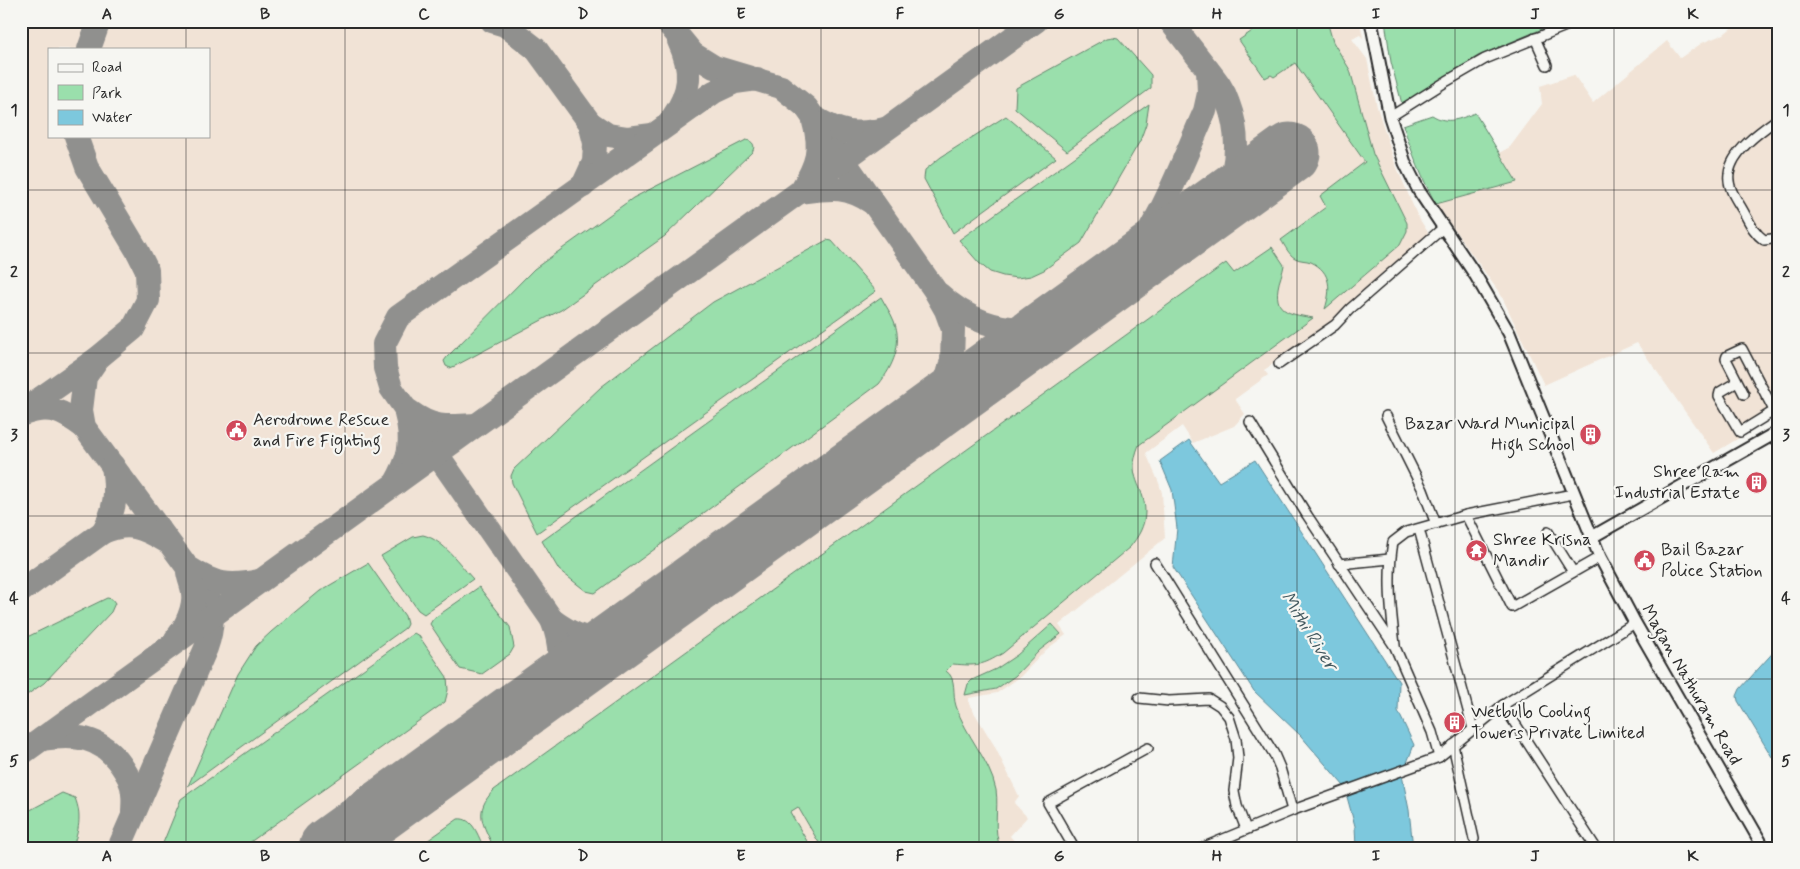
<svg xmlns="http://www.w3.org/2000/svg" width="1800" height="869" font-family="Mynerve,sans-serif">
  <rect width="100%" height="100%" fill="#f6f6f2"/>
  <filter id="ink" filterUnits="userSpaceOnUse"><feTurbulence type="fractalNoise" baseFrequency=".02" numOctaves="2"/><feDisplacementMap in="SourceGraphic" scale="10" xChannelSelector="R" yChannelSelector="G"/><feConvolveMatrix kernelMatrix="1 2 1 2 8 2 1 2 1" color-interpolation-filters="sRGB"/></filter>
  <g filter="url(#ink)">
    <!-- built -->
    <g fill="#f1e3d6" fill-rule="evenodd">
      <path d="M21,21H848L849,23L853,21H1360L1363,38L1360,35L1352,39L1367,59L1377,107L1395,163L1417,215L1429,234L1339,314L1337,322L1264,370L1268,375L1235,399L1245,414L1234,426L1193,443L1182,426L1146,453L1159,483L1162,493L1165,538L1059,625L1066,635L1047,649L1020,677L997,693L969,698V704L994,745L1019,796L1014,803L1027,817L1010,836L1020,848H21ZM49,49H209V136H49Z"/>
      <polygon points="1740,21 1779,21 1779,414 1714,453 1637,343 1544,385 1501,295 1436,204 1517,182 1499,153 1510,147 1542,104 1540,86 1574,75 1593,103 1667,41 1680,58 1702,43 1724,34"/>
    </g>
    <!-- green -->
    <g fill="#9adfac" stroke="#62856c">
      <path d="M1267,21H1327L1333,42L1350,70L1373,154L1407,223V231L1400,245L1325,309C1331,290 1332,272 1311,262C1306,260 1300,261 1295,258C1289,255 1285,246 1281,240L1326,207L1320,196L1365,162L1295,63L1274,77L1271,75L1265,78L1239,40Z"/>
      <polygon points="1385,21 1561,21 1478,56 1402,104 1391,62"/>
      <polygon points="1113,37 1118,38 1151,75 1151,88 1067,151 1015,108 1016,88 1107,38"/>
      <polygon points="1149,104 1146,124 1140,141 1081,243 1044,270 1031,276 1017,278 1003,276 990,272 979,263 959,240"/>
      <path d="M1475,113L1517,182L1436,204C1422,179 1412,153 1403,125L1432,115C1448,125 1459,119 1475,113Z"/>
      <polygon points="1006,116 1056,158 953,233 924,179 925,170 941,157"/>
      <path d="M746,140C753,141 756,146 752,152L665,236L561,310L455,366L450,368L446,366L444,361L447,357L534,269L633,198Z"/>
      <polygon points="827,240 832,241 876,291 537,533 512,483 511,476 514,469 601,387 713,302"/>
      <path d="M1272,247L1284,265C1283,273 1279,280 1278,288C1274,314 1293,314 1313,318L1139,445C1125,479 1145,484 1145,512C1145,526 1138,537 1130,547L1003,653C982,666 977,666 953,664L946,671C957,678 952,694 956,706C965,735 990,760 996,790C999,809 992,831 1001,848H822L798,807L790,812L811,848H494C483,824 473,812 494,790L1226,263L1234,273Z"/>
      <path d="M881,297C885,305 891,313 894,321C903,344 893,366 879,384L595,593L586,591L559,570L542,541Z"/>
      <path d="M423,535C444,540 459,564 473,579L424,614L418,610L381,556L413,537Z"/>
      <polygon points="368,563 405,616 407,624 405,628 188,786 238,674 256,646 271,632 320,591"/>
      <polygon points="479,587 510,627 514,647 510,654 482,674 460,669 430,624 433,619"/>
      <polygon points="107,598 112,599 115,603 111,612 44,683 21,699 21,640"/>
      <polygon points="1052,624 1061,634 1040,650 1015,676 996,689 965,695 968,684 972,680 996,669 1017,655"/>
      <polygon points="414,633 419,636 447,677 448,690 445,702 242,848 161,848 181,799"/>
      <path d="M62,793L75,798C82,815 79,832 72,848H21V815Z"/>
      <path d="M458,819C473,817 478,836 484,848H417Z"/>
    </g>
    <!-- water -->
    <g fill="#7dc8dd" stroke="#5c8996">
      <polygon points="1189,440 1219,482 1255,460 1399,682 1398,711 1414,745 1402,775 1409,810 1413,848 1356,848 1355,826 1344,786 1301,736 1254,691 1173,567 1177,528 1172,490 1160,461"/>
      <polygon points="1779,646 1779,753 1772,757 1738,701 1737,696 1740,689"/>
    </g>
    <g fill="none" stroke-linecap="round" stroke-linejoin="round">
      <!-- taxiway -->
      <g stroke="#90908e" stroke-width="24">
        <polyline points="492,21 505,25 536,49 590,123 595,143 594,162 583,186"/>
        <polyline points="666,21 693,54 714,67 781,87 806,107 934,289 946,310 953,329 952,360 944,390 919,422"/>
        <polyline points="89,49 99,21"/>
        <path d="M1208,70C1216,80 1224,90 1228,103C1238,129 1240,164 1226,189C1222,197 1215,204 1210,211"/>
        <path d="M815,118C840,133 856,136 885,129"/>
        <path d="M672,119C691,92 693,71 679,41"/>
        <polyline points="590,123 608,135 628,138 652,135"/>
        <path d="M802,189C817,165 822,149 814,122"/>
        <path d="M800,192C831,188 846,185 873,203"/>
        <path d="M1119,277C1158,228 1180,168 1205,111L1209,93L1208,70L1170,21"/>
        <path d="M939,294C964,318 1000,333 1035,327C1045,325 1056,320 1065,316"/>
        <path d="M98,358L85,377L81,410L84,427L199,583C202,589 207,595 209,601C214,616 211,634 206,648L119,848"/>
        <path d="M409,411C433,429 447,427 476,425"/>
        <polyline points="21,412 98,358 133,329 148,300 147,270 138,252 87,167 76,136"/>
        <path d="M23,414C50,404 62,411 84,427"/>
        <path d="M395,484C409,460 414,442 406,414"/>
        <path d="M103,532C116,509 117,492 113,466"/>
        <path d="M189,568C215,585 229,587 259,581"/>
        <path d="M21,591L103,532C129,521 143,527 166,541"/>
        <path d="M552,620C582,642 592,641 627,633"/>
        <path d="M176,639C186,627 195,608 193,592C192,585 189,579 188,572"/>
        <path d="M542,694C547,688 553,681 556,674C563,656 559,638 552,620L391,388L385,368L384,344L398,317L714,92L735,82L757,79"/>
        <path d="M42,739C75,734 101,736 121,765C127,774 133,783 133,794C134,800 133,807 133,813"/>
        <polyline points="21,754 1036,21"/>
      </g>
      <!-- runway -->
      <polyline stroke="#90908e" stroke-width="61" points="329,848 1290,153"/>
      <defs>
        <g id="minor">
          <polyline points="1535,38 1547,65"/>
          <polyline points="1390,117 1447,81 1485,59 1578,21"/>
          <path d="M1779,118C1762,130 1731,151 1729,174C1727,187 1736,199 1742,209C1749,221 1753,232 1764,240L1779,238"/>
          <polyline points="1279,364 1335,325 1350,309 1444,227"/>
          <polyline points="1737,382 1720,392 1719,396 1740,432 1774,411"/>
          <polyline points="1744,394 1726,359 1727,356 1742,349 1779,420"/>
          <polyline points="1386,416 1423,490 1436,524"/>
          <polyline points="1250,422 1307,515 1395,647 1432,732 1439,757"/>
          <polyline points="1466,515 1512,607 1600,557"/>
          <polyline points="1419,529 1473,729"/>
          <polyline points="1548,532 1573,572"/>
          <polyline points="1155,563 1274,754 1280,768 1292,810"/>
          <polyline points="1339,564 1390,559"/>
          <path d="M1395,645C1391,611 1387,577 1393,542L1406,532L1466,515L1573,494"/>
          <polyline points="1139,698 1169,701 1209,699 1220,706 1229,717 1236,739 1238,758 1234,791 1237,806 1246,829"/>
          <polyline points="1503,705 1596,848"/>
          <polyline points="1453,745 1474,839"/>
          <polyline points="1074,848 1048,803 1148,748"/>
          <polyline points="1202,848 1296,809 1439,757 1503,705 1635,623"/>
        </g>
        <g id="major">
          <polyline points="1371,21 1390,117 1405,163 1419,191 1476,276 1509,333 1600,557 1635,623 1764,848"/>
          <polyline points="1592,537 1779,431"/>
        </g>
      </defs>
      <!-- minor casing -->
      <use href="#minor" stroke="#2b2b2b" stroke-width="12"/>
      <!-- major casing -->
      <use href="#major" stroke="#2b2b2b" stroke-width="15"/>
      <!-- minor -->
      <use href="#minor" stroke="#f6f6f2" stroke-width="9"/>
      <!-- major -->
      <use href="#major" stroke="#f6f6f2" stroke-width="11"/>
    </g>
  </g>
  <!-- grid -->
  <path fill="none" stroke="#2b2b2b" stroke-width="1" stroke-opacity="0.55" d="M186,21V49M345,21V848M503,21V848M662,21V848M821,21V848M979,21V848M1138,21V848M1297,21V848M1455,21V848M1614,21V848M186,136V848M21,190H1779M21,353H1779M21,516H1779M21,679H1779"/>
  <!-- icons -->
  <defs>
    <symbol id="civic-disc" viewBox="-11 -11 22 22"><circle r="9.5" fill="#d1495b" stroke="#f6f6f2"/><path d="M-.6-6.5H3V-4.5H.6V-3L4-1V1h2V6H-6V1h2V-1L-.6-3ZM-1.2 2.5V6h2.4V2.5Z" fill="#fff"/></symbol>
    <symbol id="building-disc" viewBox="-11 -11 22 22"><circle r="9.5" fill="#d1495b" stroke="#f6f6f2"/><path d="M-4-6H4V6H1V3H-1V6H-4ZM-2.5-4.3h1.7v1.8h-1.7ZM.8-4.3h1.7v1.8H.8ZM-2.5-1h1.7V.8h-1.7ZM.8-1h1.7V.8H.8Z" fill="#fff"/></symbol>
    <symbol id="temple-disc" viewBox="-11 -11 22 22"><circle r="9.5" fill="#d1495b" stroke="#f6f6f2"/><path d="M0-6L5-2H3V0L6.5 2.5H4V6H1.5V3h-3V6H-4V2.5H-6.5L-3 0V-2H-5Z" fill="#fff"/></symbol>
  </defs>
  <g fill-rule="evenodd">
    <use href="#civic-disc" x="224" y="418" width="25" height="25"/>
    <use href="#building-disc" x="1578" y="422" width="25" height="25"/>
    <use href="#building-disc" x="1744" y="470" width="25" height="25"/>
    <use href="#temple-disc" x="1464" y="538" width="25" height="25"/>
    <use href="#civic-disc" x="1632" y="548" width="25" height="25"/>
    <use href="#building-disc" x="1442" y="710" width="25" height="25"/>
  </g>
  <g text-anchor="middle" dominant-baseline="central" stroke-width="4.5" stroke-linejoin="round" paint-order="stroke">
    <!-- poi labels -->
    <g font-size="18" fill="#2b2b2b" stroke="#f6f6f2" text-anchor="start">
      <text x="253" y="420">Aerodrome Rescue<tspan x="253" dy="21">and Fire Fighting</tspan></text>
      <text x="1575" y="424" text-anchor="end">Bazar Ward Municipal<tspan x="1575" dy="21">High School</tspan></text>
      <text x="1740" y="472" text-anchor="end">Shree Ram<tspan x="1740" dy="21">Industrial Estate</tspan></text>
      <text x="1493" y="540">Shree Krisna<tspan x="1493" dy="21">Mandir</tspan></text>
      <text x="1661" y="550">Bail Bazar<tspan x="1661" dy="21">Police Station</tspan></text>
      <text x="1471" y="712">Wetbulb Cooling<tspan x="1471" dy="21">Towers Private Limited</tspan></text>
    </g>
    <!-- street labels -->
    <g font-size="18" fill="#2b2b2b" stroke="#f6f6f2">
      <text transform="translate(1691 685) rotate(60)">Magan Nathuram Road</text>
    </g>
    <!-- water labels -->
    <g font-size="19" font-style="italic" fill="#445a60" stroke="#f6f6f2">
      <text transform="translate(1309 631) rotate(58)">Mithi River</text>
    </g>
  </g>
  <!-- margin -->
  <rect width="1800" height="869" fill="none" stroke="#f6f6f2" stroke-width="55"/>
  <!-- legend -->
  <rect x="48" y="48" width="162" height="90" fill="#f6f6f2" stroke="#a5a5a2"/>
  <rect x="58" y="64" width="25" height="8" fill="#f6f6f2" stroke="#a5a5a2"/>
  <text x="92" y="72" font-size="15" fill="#2b2b2b">Road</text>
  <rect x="58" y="85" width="25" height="15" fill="#9adfac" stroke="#a5a5a2"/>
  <text x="92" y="98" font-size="15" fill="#2b2b2b">Park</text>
  <rect x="58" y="110" width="25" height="15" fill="#7dc8dd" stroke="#a5a5a2"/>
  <text x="92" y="122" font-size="15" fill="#2b2b2b">Water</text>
  <rect x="28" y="28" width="1744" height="814" fill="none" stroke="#2b2b2b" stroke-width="2"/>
  <g font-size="16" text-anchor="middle" font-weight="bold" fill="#2b2b2b">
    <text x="107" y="19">A</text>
    <text x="265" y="19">B</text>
    <text x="424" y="19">C</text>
    <text x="583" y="19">D</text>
    <text x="741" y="19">E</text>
    <text x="900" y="19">F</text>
    <text x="1059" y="19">G</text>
    <text x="1217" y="19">H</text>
    <text x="1376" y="19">I</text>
    <text x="1535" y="19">J</text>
    <text x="1693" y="19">K</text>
    <text x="14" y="115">1</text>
    <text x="1786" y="115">1</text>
    <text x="14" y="277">2</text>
    <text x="1786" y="277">2</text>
    <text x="14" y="440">3</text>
    <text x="1786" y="440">3</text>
    <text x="14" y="603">4</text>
    <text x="1786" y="603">4</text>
    <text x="14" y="766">5</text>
    <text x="1786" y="766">5</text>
    <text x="107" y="861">A</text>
    <text x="265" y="861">B</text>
    <text x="424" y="861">C</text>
    <text x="583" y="861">D</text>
    <text x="741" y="861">E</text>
    <text x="900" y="861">F</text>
    <text x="1059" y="861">G</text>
    <text x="1217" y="861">H</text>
    <text x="1376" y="861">I</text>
    <text x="1535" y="861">J</text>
    <text x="1693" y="861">K</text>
  </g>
</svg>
